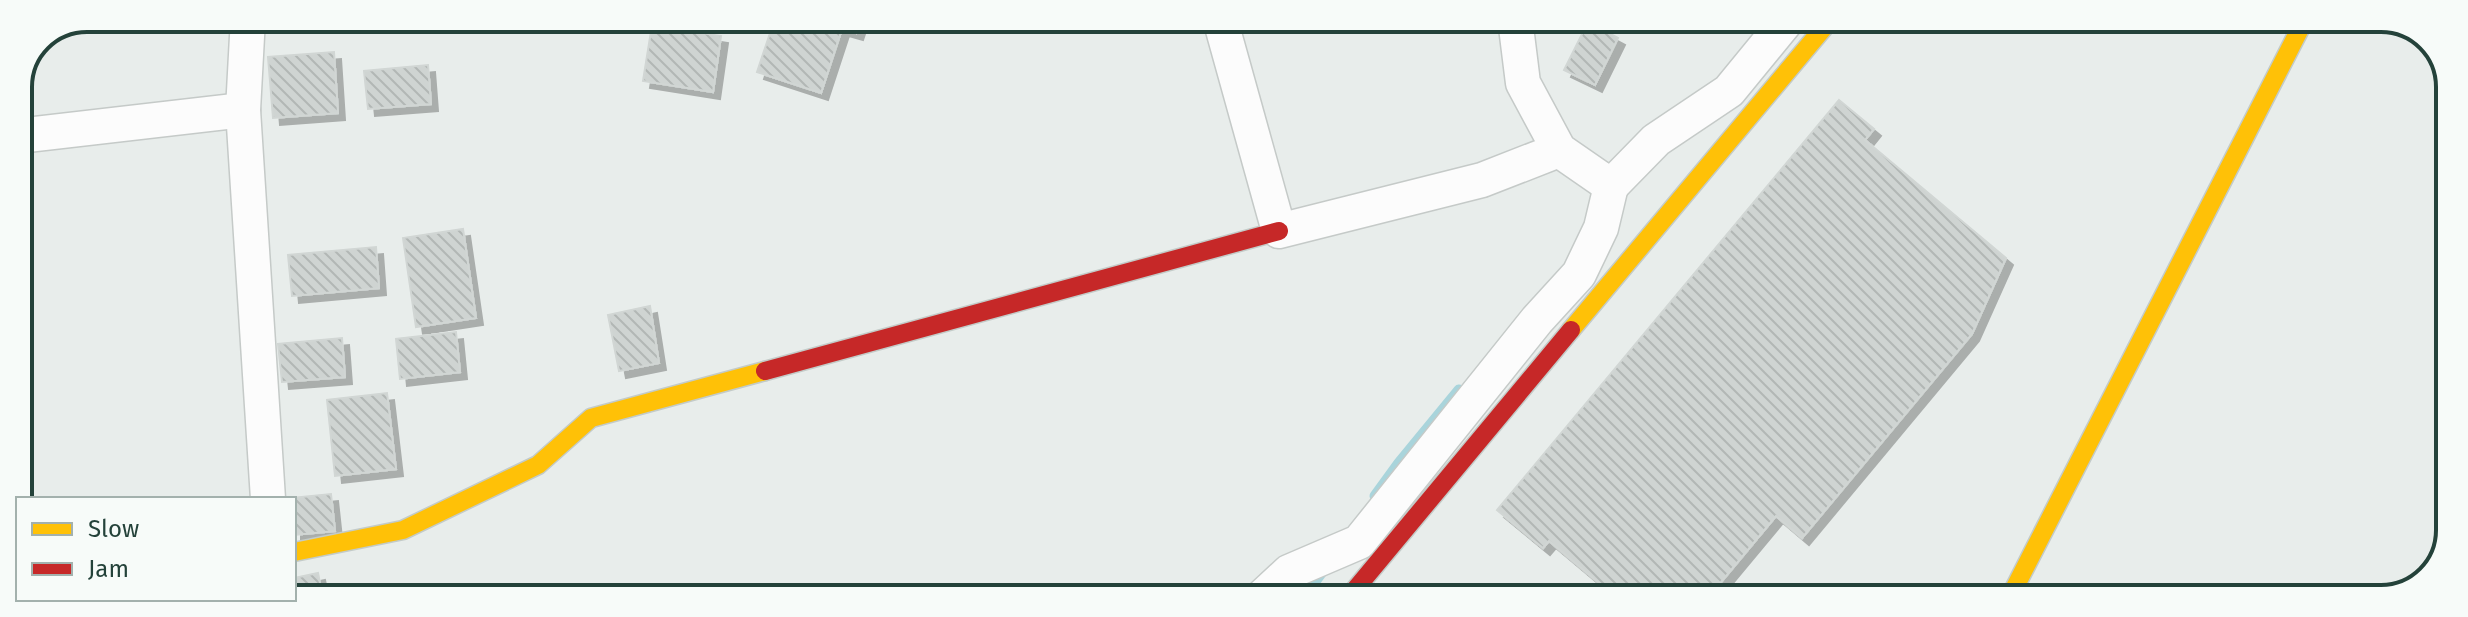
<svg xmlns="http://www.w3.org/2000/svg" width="2468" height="617" font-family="'Fira Sans',sans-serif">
  <defs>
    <pattern id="building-back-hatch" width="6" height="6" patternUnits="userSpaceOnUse" patternTransform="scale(2)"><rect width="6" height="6" fill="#cfd4d2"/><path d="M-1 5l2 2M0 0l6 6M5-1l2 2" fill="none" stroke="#b2b7b5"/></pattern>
    <filter id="shadow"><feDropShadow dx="7" dy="7" stdDeviation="0" flood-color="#0004"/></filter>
  </defs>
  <rect width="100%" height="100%" fill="#e8edeb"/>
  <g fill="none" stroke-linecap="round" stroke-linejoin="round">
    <!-- stream -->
    <g stroke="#a9d4db" stroke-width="11">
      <polyline points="1375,496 1399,463 1459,390"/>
      <polyline points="1303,598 1324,569"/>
    </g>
  </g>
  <!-- building -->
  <g fill="url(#building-back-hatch)" stroke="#d1d6d4" stroke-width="2" filter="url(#shadow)">
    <polygon points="775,18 861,18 856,33 842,29 821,93 757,72"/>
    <polygon points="1588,22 1618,38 1595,85 1564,70"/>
    <polygon points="652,25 721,36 713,92 643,81"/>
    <polygon points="334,52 338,113 273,118 268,57"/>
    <polygon points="428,65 431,104 368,109 364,71"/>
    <polygon points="1839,100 1874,129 1865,140 2006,258 1972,334 1802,538 1776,516 1707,599 1618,599 1549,541 1543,548 1497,510"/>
    <polygon points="463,229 476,318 416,327 403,238"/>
    <polygon points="376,247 379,288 292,296 288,255"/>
    <polygon points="650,306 659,363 619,371 608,315"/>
    <polygon points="456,332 460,372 400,379 396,339"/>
    <polygon points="342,338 345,377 282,382 278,344"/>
    <polygon points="387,393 396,469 335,476 327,400"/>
    <polygon points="331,494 335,531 294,535 294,499 281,499"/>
    <polygon points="318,573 323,598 294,598 294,578"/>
  </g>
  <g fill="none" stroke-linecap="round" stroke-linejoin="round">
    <defs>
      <g id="street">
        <polyline points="248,18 243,110 268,499"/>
        <polyline points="1220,19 1279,231 1482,180 1559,150"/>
        <polyline points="1515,19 1523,83 1559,150 1611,186 1656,140 1729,91 1788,19"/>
        <polyline points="18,136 243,110"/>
        <polyline points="1261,598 1289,572 1359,542 1537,320 1579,274 1601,228 1611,186"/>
      </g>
      <g id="slow">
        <polyline points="1571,330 1831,19"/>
        <polyline points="294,552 403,530 538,465 591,418 765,371"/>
        <polyline points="2009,599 2305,19"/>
      </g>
      <g id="jam">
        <polyline points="765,371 1279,231"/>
        <polyline points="1348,598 1571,330"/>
      </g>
    </defs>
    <!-- street casing -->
    <use href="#street" stroke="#c5cac8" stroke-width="37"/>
    <!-- slow casing -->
    <use href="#slow" stroke="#c3cbc8" stroke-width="21"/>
    <!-- jam casing -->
    <use href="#jam" stroke="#c3cbc8" stroke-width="21"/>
    <!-- street -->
    <use href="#street" stroke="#fcfcfc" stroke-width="34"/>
    <!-- slow -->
    <use href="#slow" stroke="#ffc107" stroke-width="18"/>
    <!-- jam -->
    <use href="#jam" stroke="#c62828" stroke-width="18"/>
  </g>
  <!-- crop -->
  <path d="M0 0H2468V617H0ZM87 32H2381A55 55 0 0 1 2436 87V530A55 55 0 0 1 2381 585H87A55 55 0 0 1 32 530V87A55 55 0 0 1 87 32Z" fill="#f7fbf9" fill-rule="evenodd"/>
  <path fill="none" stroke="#24423a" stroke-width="4" d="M87 32H2381A55 55 0 0 1 2436 87V530A55 55 0 0 1 2381 585H87A55 55 0 0 1 32 530V87A55 55 0 0 1 87 32Z"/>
  <!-- legend -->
  <rect x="16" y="497" width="280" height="104" fill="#f7fbf9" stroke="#a3b1ad" stroke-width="2"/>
  <rect x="32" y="523" width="40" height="12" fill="#ffc107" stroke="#a3b1ad" stroke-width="2"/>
  <text x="88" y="537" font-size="24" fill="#24423a">Slow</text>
  <rect x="32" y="563" width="40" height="12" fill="#c62828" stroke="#a3b1ad" stroke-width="2"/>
  <text x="88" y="577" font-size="24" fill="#24423a">Jam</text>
</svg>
